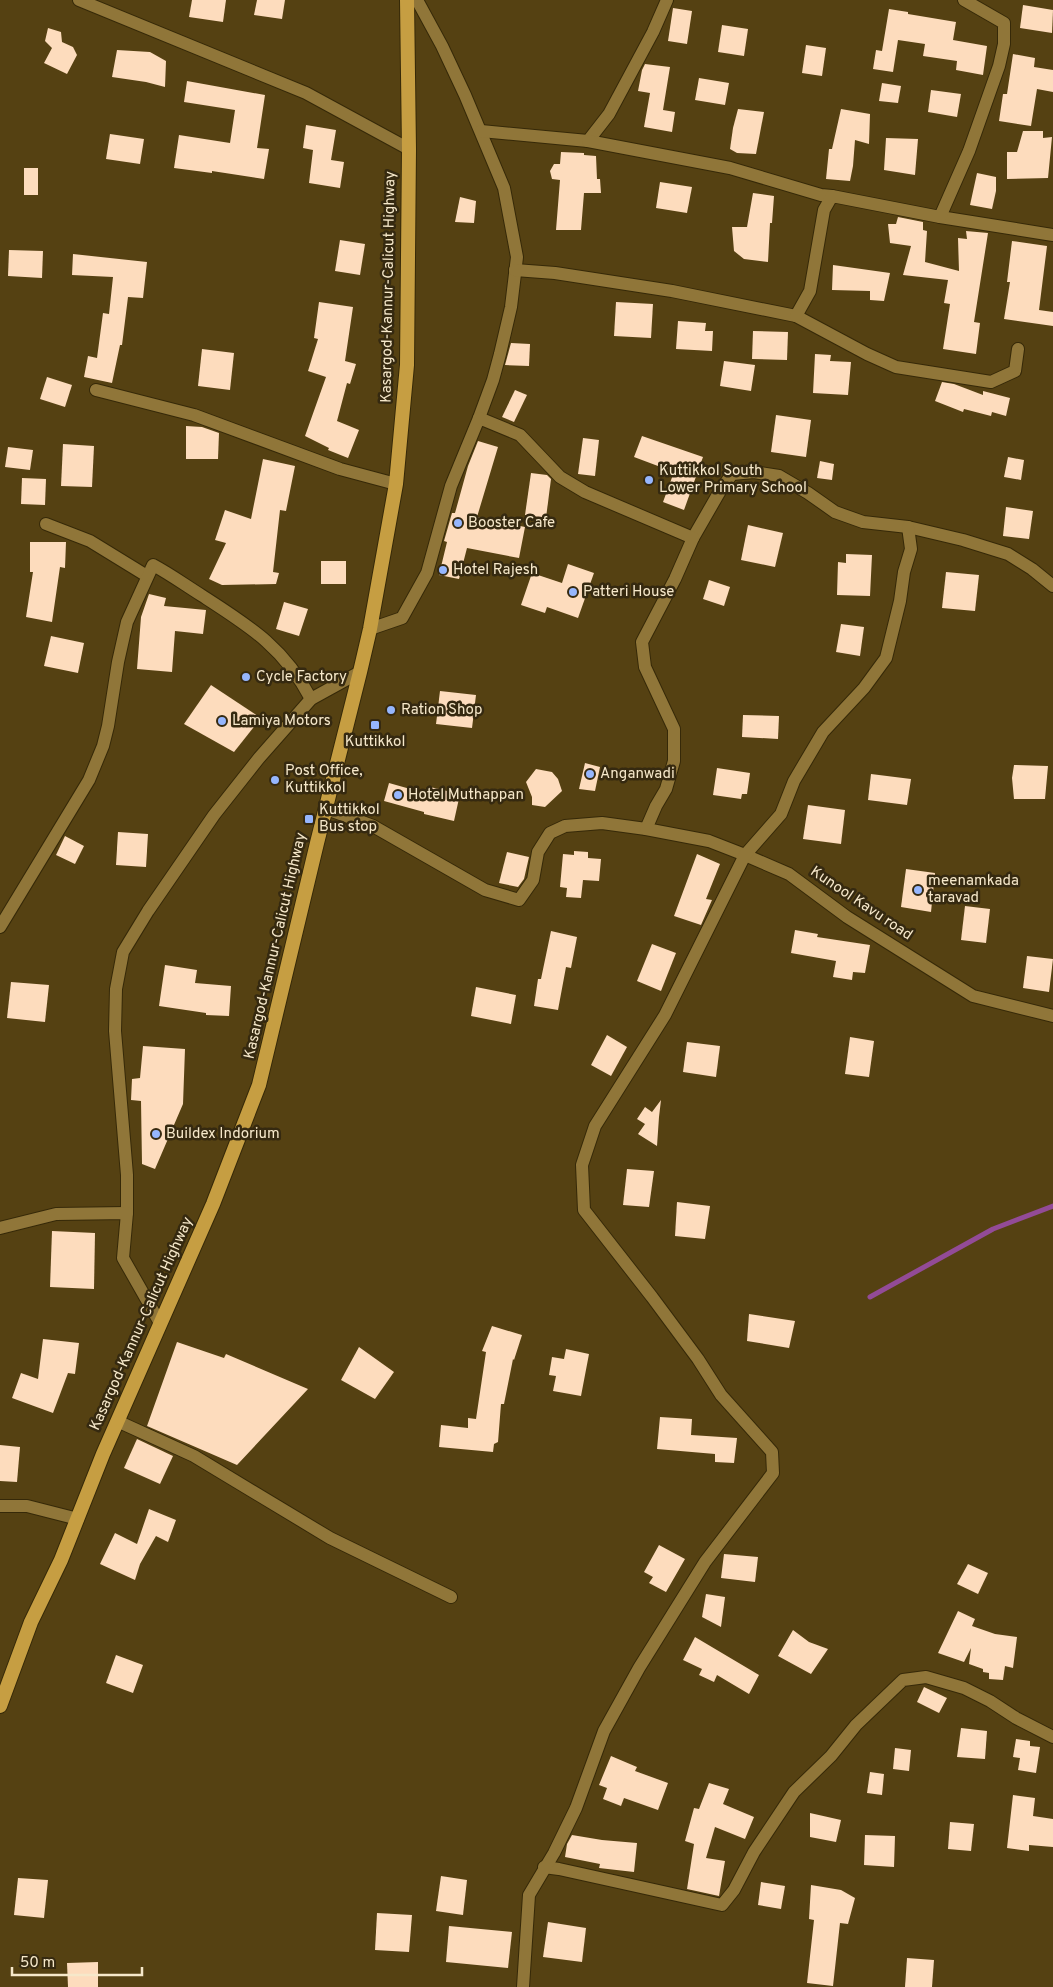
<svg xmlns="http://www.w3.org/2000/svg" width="1053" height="1987" font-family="Overpass,sans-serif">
  <rect width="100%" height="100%" fill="#554112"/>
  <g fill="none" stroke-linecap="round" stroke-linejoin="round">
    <!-- stream -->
    <polyline stroke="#934b97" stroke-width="5" points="870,1297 993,1229 1053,1206"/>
  </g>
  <!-- building -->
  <g fill="#fddcbd">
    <polygon points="192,0 226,0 223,22 189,17"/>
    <polygon points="257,0 285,0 282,19 254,15"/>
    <polygon points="1023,5 1053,10 1052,33 1020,28"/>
    <polygon points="673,8 692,11 687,44 668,41"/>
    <polygon points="889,9 908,12 908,14 956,22 953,40 987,46 983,75 956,70 957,61 923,56 925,44 898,40 893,72 873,69 876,50 882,51"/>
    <polygon points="722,25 748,29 744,56 718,52"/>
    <polygon points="48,28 61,32 62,42 73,47 77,55 67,74 44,63 52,48 45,41"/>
    <polygon points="806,45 826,48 822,76 802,73"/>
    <polygon points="117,50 150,52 166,61 165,87 146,82 112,77"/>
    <polygon points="1013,54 1035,58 1034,67 1053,70 1053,92 1037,89 1031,126 999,121 1003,94 1007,94"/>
    <polygon points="645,64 670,67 663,110 675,112 672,132 644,127 650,93 638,91 642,70"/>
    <polygon points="699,78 729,83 725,105 695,100"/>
    <polygon points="187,81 265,95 257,148 269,149 264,179 212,171 212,173 174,168 179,135 230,143 235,110 184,102"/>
    <polygon points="882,83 901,86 898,103 879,101"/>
    <polygon points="931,90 961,94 957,117 928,112"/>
    <polygon points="738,109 764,112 756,154 737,153 730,149 733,128"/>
    <polygon points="841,109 870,114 869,144 855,140 853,166 850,181 826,179 829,149 832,149"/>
    <polygon points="306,125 336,130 331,160 344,162 340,188 309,183 313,150 303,148"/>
    <polygon points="1023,131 1043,131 1043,138 1052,137 1048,178 1007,179 1007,152 1017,152"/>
    <polygon points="110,134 144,139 140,164 106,159"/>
    <polygon points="886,138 918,139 915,175 884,170"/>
    <polygon points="561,152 584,153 584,155 596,156 597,179 600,179 601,193 584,193 581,230 556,230 560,180 552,179 550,171 554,164 560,164"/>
    <rect x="24" y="168" width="14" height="27"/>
    <polygon points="977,173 996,177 996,191 992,209 970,205"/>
    <polygon points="660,182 692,187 687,213 656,208"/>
    <polygon points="753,193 774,196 772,223 770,223 768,262 744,259 734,251 732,227 747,227"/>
    <polygon points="460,197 476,201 474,223 455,222"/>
    <polygon points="898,217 923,222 923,230 927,231 925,262 959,271 958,238 967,239 966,231 988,233 974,322 980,323 976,354 943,349 950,304 944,303 948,280 903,275 911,246 890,243 888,224 896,224"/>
    <polygon points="340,240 365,244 360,275 335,271"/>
    <polygon points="1012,241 1047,246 1039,310 1053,312 1053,326 1004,319 1010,282 1007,282"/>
    <polygon points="9,250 43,251 42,278 8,276"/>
    <polygon points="73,254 147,262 143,298 128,297 122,345 120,345 112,383 84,377 88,356 97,358 103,313 109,314 113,277 72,275"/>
    <polygon points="833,265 890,273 884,301 870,300 870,291 832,290"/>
    <polygon points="319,302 353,307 345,361 356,364 350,384 347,383 337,421 359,430 348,458 328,450 329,448 305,436 326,377 308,371 318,339 314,338"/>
    <polygon points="616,302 653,304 651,338 614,336"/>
    <polygon points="678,321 706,323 705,331 713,331 712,351 676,349"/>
    <polygon points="753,331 788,332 787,360 752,359"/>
    <polygon points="511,343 530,344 529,366 505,365"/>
    <polygon points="202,349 234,353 230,390 198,386"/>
    <polygon points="815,354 831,355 830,361 851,362 848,395 813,393"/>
    <polygon points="724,361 755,365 751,391 720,386"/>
    <polygon points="47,377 72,385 65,407 40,399"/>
    <polygon points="942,382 954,384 983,395 983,391 1010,398 1006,416 992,412 991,416 964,409 963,412 935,401"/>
    <polygon points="515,390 527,395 514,422 502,417"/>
    <polygon points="776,415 811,420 806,457 771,452"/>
    <polygon points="186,426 202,427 219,433 218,459 186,459"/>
    <polygon points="642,436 703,457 684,510 663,502 674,472 634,457"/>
    <polygon points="583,438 599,440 595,476 578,474"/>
    <polygon points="478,441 498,447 477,517 525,527 519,558 467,548 459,579 439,575 447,542 444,541 452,513 455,513 468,466"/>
    <polygon points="63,444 94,446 92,487 61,486"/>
    <polygon points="8,447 33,450 30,470 5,467"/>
    <polygon points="1008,457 1024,460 1021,480 1004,477"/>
    <polygon points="263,459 295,466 286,511 280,510 273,572 279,573 276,584 222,585 209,579 226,543 215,540 225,510 251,519"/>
    <polygon points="820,461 834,464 832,480 817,478"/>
    <polygon points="531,473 547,475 551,479 546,518 525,515"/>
    <polygon points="22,478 46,479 45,505 21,504"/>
    <polygon points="1006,507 1033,511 1029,539 1003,536"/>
    <polygon points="748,525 783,533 775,567 741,560"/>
    <polygon points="30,542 66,542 65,568 60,567 52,622 26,617 33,572 30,572"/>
    <polygon points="846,554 872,555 870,596 837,595 838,562 846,563"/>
    <rect x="321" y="561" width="25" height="23"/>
    <polygon points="568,564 594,573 578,618 547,607 545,613 521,605 532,573 562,583"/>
    <polygon points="946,572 979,575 975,611 942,608"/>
    <polygon points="709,580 730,587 724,606 703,599"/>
    <polygon points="149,594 166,598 164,606 206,610 203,634 175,631 172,672 137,669 141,617"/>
    <polygon points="284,602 308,609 299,636 276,629"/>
    <polygon points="841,624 864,627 860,656 836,652"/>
    <polygon points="51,636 84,643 78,673 44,666"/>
    <polygon points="211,685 261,718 234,752 184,724"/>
    <polygon points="440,691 476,695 472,728 436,724"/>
    <polygon points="743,715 779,716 778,739 742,737"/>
    <polygon points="585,763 600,767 595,791 579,789"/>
    <polygon points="1014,765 1048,766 1045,799 1014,799 1012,778"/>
    <polygon points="717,768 750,773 747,794 742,794 741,799 713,795"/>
    <polygon points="536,769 552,772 558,779 562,791 545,807 532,805 532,797 526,782"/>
    <polygon points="871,774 911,779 907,805 868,800"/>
    <polygon points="389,783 428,794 430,787 460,794 454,821 424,814 424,812 384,801"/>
    <polygon points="808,805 845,810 841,844 803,839"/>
    <polygon points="118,832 148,834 146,867 116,865"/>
    <polygon points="65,836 84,846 75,864 56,855"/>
    <polygon points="574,851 588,852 588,858 601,859 599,881 583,880 581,898 566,897 567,888 560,887 563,854 574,855"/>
    <polygon points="507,852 529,857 524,879 518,887 499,883"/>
    <polygon points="697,854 720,864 706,899 712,900 701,925 674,916"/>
    <polygon points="906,869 935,873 931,912 901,907"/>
    <polygon points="965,906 990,909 986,943 961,940"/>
    <polygon points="795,930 818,934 817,937 870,945 865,973 853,972 852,980 833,977 836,961 791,953"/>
    <polygon points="551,931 577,937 571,968 566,967 558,1010 534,1006 538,979 541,979"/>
    <polygon points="652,944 676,953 661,991 637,981"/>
    <polygon points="1027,956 1053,959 1049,992 1023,988"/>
    <polygon points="165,965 197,970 195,983 231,986 229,1016 206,1015 206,1013 159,1006"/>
    <polygon points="11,982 49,985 45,1022 7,1018"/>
    <polygon points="476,987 516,995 511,1024 471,1016"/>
    <polygon points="607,1035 627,1047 611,1076 591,1065"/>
    <polygon points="850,1037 874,1041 869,1077 845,1074"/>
    <polygon points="687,1042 720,1046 716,1077 683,1072"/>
    <polygon points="143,1046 185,1049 183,1104 155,1169 142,1164 141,1101 131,1100 132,1079 140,1078"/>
    <polygon points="661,1100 659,1117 657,1146 638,1134 645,1124 637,1119 645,1107 652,1112"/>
    <polygon points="627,1169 654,1171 649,1207 623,1205"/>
    <polygon points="677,1202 710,1206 705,1239 675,1236"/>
    <polygon points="52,1231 95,1233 94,1289 50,1287"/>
    <polygon points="749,1314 795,1321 789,1348 747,1341"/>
    <polygon points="492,1326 522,1335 514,1360 513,1359 504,1404 501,1404 498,1442 494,1444 493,1452 439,1447 441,1425 468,1428 468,1418 476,1419 486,1352 482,1351"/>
    <polygon points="43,1339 79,1343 75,1374 68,1373 53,1413 12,1398 21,1373 38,1379"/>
    <polygon points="177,1342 224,1358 226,1354 308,1389 237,1465 147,1426"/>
    <polygon points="359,1347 394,1372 375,1399 341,1380"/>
    <polygon points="566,1349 589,1354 581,1396 553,1391 556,1376 549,1375 552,1357 564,1359"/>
    <polygon points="660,1417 692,1419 691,1435 737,1438 734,1463 715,1462 715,1454 657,1449"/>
    <polygon points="137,1439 173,1456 160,1484 124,1468"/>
    <polygon points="0,1445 20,1447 17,1482 0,1481"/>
    <polygon points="149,1509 176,1520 168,1542 156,1536 140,1564 135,1580 100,1564 115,1533 137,1544"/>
    <polygon points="659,1545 685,1559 666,1592 649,1583 653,1577 644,1572"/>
    <polygon points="724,1554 758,1557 755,1582 721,1578"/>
    <polygon points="968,1564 988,1573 978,1594 957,1584"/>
    <polygon points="706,1594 725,1597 721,1627 702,1617"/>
    <polygon points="958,1611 975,1619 972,1626 995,1634 1017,1637 1013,1668 1005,1666 1003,1680 989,1679 989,1673 983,1672 983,1669 969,1664 971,1648 964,1662 938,1653"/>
    <polygon points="793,1630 809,1642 828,1649 811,1674 778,1656"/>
    <polygon points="695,1637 759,1675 749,1694 717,1675 714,1682 699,1675 702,1669 683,1660"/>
    <polygon points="116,1655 143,1665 133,1693 106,1683"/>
    <polygon points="924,1687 947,1698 939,1713 917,1702"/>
    <polygon points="961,1728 987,1731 985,1759 957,1757"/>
    <polygon points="1016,1739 1030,1741 1030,1746 1040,1747 1036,1773 1018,1770 1020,1758 1013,1757"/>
    <polygon points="895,1748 911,1750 909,1771 893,1769"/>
    <polygon points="611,1756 637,1767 635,1771 668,1783 658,1810 624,1798 621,1806 603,1799 607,1788 599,1785"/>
    <polygon points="870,1772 884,1774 882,1795 867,1793"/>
    <polygon points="709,1783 729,1789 723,1804 754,1817 745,1839 715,1827 706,1858 725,1861 719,1896 687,1889 694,1844 685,1841 694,1808 699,1809"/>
    <polygon points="1013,1795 1035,1798 1033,1816 1053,1819 1053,1847 1029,1845 1029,1851 1007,1848"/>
    <polygon points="810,1813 841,1820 836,1842 810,1837"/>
    <polygon points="950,1822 974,1824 971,1851 948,1849"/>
    <polygon points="572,1835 602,1840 637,1843 634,1872 599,1868 600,1864 565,1857 567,1844"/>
    <polygon points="865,1835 895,1836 894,1867 864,1865"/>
    <polygon points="441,1876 467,1880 463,1915 436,1911"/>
    <polygon points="18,1878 48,1880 44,1918 14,1915"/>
    <polygon points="761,1882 785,1886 781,1909 758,1905"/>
    <polygon points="811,1885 841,1890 855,1898 848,1924 840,1923 833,1986 807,1983 814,1920 809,1919"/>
    <polygon points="377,1913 412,1915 409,1952 375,1950"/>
    <polygon points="548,1922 586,1928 582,1962 543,1957"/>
    <polygon points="449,1926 512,1932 508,1968 446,1962"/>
    <polygon points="907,1958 934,1960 932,1987 905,1987"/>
    <polygon points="98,1962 98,1987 68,1987 67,1963"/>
  </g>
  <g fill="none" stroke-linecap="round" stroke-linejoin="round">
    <defs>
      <g id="minor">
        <polyline points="79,0 306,93 409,149"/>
        <polyline points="417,0 442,46 465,95 504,188 517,257 511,307 500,354 493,380 479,418"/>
        <polyline points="481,131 588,141 609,114 653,32 667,0"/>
        <polyline points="588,141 730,168 821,195 832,196"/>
        <polyline points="940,217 1053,235"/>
        <polyline points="515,270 555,273 672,291 796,316 867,354 896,367 991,382 1015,371 1018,349"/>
        <polyline points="796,316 810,291 824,210 832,196 940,217 969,151 999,66 1004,44 1004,23 964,0"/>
        <polyline points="96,390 194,415 340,469 396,484"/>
        <polyline points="46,524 90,541 147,576"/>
        <polyline points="693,538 720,491 732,474 754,472 779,476 808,493 835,512 863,522 908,527 963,540 1008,554 1032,569 1053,586"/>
        <polyline points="327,809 373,826 485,890 519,900 533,880 538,852 550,833 565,826 602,823 646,829 656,806 666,789 674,761 674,729 645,667 642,642 675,579 693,538 585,492 560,477 520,435 479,418 451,486 427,573 402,618 370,629"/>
        <polyline points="646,829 709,841 745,855 789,874 847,917 973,996 1053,1016"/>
        <path d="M0,927L89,780L103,746L108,726L118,662L127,622L153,565C170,574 185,585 201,595C249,626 284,647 311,699"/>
        <polyline points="127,1213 127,1175 115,1031 116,989 123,952 148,911 214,815 259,758 311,699 360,672"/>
        <polyline points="0,1228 56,1214 127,1213 123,1258 160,1323"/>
        <polyline points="117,1421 194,1456 330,1538 451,1597"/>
        <polyline points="0,1506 27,1506 78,1519"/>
        <polyline points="544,1867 559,1869 722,1905 734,1890 754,1852 794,1792 831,1756 856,1725 903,1680 926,1677 964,1688 990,1701 1016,1718 1053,1737"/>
        <polyline points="523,1987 529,1895 554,1853 576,1808 604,1731 639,1668 705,1562 773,1473 772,1452 721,1395 698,1359 652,1297 584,1210 582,1165 595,1126 665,1015 745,855 781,814 794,781 823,732 864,688 886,658 900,601 904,572 911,549 908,527"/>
      </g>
      <polyline id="trunk" points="0,1706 31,1622 61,1560 103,1454 213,1204 259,1085 317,843 360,672 370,629 396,484 407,365 409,149 407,0"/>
    </defs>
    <!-- minor casing -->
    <use href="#minor" stroke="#362908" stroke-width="14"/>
    <!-- trunk casing -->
    <use href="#trunk" stroke="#362908" stroke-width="16"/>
    <!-- minor -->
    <use href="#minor" stroke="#907639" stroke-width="12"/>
    <!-- trunk -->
    <use href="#trunk" stroke="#c69e42" stroke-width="14"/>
  </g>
  <!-- markers -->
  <g fill="#96b6fd" stroke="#352910" stroke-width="2">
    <circle cx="649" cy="480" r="5"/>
    <circle cx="458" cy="523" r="5"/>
    <circle cx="443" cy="570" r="5"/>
    <circle cx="573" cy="592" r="5"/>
    <circle cx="246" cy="677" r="5"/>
    <circle cx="391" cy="710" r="5"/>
    <circle cx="222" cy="721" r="5"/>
    <rect x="370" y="720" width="10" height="10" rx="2.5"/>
    <circle cx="590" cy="774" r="5"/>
    <circle cx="275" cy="780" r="5"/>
    <circle cx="398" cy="795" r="5"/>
    <rect x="304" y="814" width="10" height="10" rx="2.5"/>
    <circle cx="918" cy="890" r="5"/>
    <circle cx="156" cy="1134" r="5"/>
  </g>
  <g text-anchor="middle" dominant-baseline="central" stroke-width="5" stroke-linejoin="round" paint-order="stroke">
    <!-- street labels -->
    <g font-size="15" fill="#f6e8ca" stroke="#352910">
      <text transform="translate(389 287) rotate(-89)">Kasargod-Kannur-Calicut Highway</text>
      <text transform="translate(861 904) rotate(34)">Kunool Kavu road</text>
      <text transform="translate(276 946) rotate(-77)">Kasargod-Kannur-Calicut Highway</text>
      <text transform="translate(142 1324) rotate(-66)">Kasargod-Kannur-Calicut Highway</text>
    </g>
    <!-- poi labels -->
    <g font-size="15" fill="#f6e8ca" stroke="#352910" text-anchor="start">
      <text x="659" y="471">Kuttikkol South<tspan x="659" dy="17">Lower Primary School</tspan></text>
      <text x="468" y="523">Booster Cafe</text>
      <text x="453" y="570">Hotel Rajesh</text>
      <text x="583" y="592">Patteri House</text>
      <text x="256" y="677">Cycle Factory</text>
      <text x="401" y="710">Ration Shop</text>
      <text x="232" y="721">Lamiya Motors</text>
      <text x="375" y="742" text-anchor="middle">Kuttikkol</text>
      <text x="285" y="771">Post Office,<tspan x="285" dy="17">Kuttikkol</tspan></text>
      <text x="600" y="774">Anganwadi</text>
      <text x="408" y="795">Hotel Muthappan</text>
      <text x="319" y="810">Kuttikkol<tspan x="319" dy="17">Bus stop</tspan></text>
      <text x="928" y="881">meenamkada<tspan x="928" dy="17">taravad</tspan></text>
      <text x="166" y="1134">Buildex Indorium</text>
    </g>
  </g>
  <!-- scale -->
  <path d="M12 1967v8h130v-8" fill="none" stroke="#f6e8ca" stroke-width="2.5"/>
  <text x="20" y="1967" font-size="15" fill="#f6e8ca" stroke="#352910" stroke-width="4" paint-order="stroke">50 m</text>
</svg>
